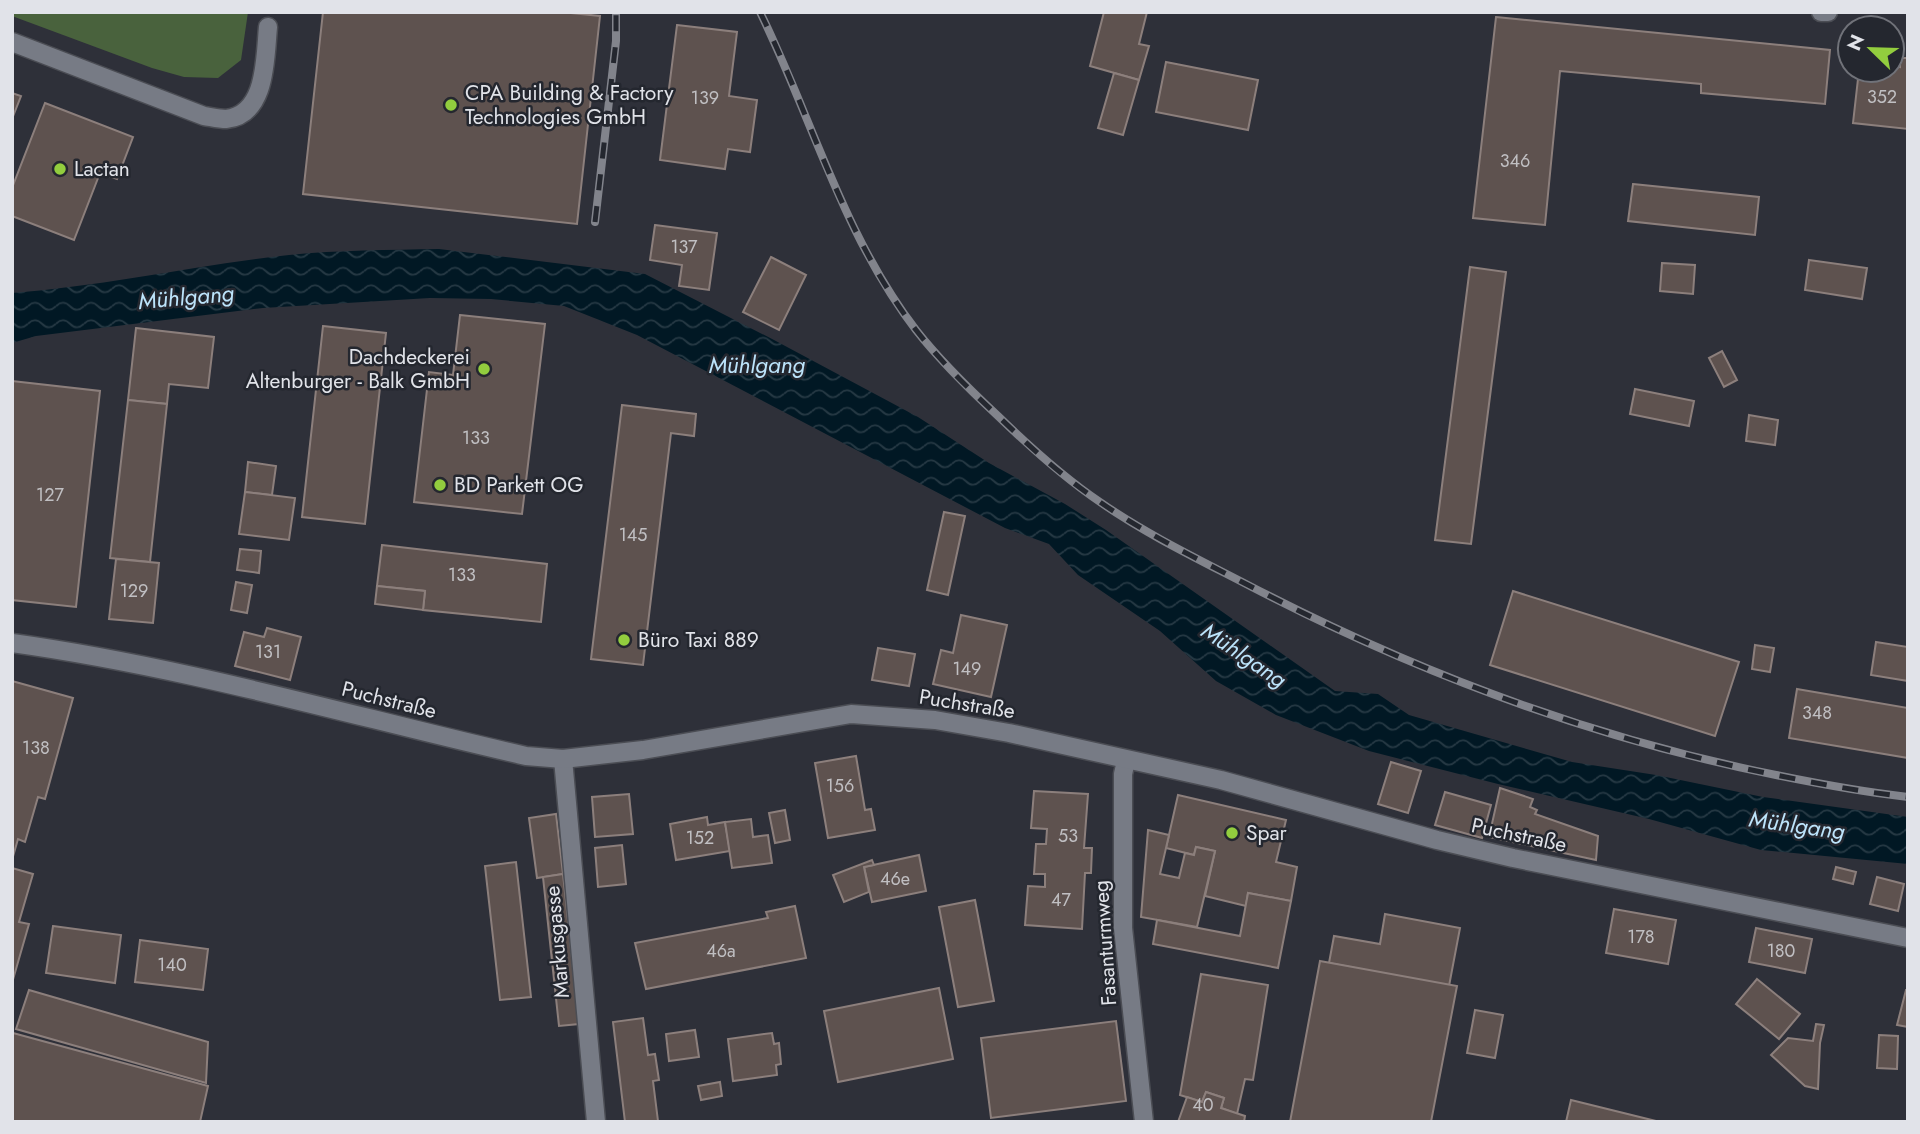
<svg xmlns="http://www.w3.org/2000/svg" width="1920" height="1134" font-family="Jost,sans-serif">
  <defs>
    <pattern id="water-waves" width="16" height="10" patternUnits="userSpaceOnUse" patternTransform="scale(1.75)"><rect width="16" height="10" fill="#011824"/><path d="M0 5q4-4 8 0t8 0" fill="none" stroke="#263944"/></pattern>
  </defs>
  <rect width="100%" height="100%" fill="#2e3039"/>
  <!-- grass -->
  <polygon fill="#49623d" points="12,12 248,12 241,60 218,78 184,77 152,68 12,16"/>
  <!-- water -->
  <path fill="url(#water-waves)" d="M439,249L645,274L774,340L918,417L989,463L1065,504L1106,530L1335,691L1378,694L1409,715L1572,762L1656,775L1763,797L1908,817V864L1761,850L1649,819L1498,784L1369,751L1276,715L1216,681L1160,631L1078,575L1049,544L1005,528L637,335L564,306L491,299L430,298L263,308L36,336L12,343V293C105,286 196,265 289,255C339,250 389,250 439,249Z"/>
  <!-- building -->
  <g fill="#5e524f" stroke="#8c7f7c" stroke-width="2">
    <polygon points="323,12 561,12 600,16 577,224 303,194"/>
    <polygon points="1104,12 1147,12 1139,44 1149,46 1139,80 1090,66"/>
    <polygon points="1496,17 1830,50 1825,104 1701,93 1701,84 1560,71 1545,225 1473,218"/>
    <polygon points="677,25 737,32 729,96 757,100 750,152 728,149 725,169 660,160"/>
    <polygon points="1900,58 1908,58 1908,129 1853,123 1859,70 1892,70 1892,66 1900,67"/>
    <polygon points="1166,62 1258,80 1248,130 1156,112"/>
    <polygon points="1114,73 1139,80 1123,135 1098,128"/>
    <polygon points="12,93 21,96 12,119"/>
    <polygon points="45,103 133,137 117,179 100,173 74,240 12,216 12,188"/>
    <polygon points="1633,184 1759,197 1755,235 1628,221"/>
    <polygon points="655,225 717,233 709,290 679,286 682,265 650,260"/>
    <polygon points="771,257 806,275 779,330 743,312"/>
    <polygon points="1809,260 1867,268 1862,299 1805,290"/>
    <polygon points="1662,263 1695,265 1693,294 1660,291"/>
    <polygon points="1470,267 1506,272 1471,544 1435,540"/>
    <polygon points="460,315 545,324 522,514 414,502 429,372 453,375"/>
    <polygon points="323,326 386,333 365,524 302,517"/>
    <polygon points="136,328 214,337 208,388 169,384 167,404 128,400"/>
    <polygon points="1722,351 1737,380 1724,387 1709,358"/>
    <polygon points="12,381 100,391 76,607 12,600"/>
    <polygon points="1635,389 1694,401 1689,426 1630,414"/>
    <polygon points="128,400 167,404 150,562 110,558"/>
    <polygon points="622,405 696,414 694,436 671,433 643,665 591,659"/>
    <polygon points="1749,415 1778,420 1775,445 1746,441"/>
    <polygon points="248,462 276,466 272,495 245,492"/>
    <polygon points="245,492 295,498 289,540 239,534"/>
    <polygon points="944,512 965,516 948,595 927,590"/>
    <polygon points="382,545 547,564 541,622 423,610 425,591 377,586"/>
    <polygon points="240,549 261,551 259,573 237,570"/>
    <polygon points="116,559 159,563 153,623 109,619"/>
    <polygon points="236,582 252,585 247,613 231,610"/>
    <polygon points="377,586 425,591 423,610 375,604"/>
    <polygon points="1513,591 1739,662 1715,736 1490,665"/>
    <polygon points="961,615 1007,625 991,697 933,684 941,650 953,653"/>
    <polygon points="267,628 301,637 290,680 235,666 244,632 264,637"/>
    <polygon points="1876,642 1908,647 1908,681 1871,675"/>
    <polygon points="1755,645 1774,648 1770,672 1752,669"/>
    <polygon points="878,648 915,654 909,686 872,680"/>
    <polygon points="12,681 73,698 45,799 38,797 25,842 18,839 12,860"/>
    <polygon points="1797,689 1908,708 1908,758 1789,738"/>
    <polygon points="856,756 865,810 871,809 875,830 828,838 815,763"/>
    <polygon points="1391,762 1421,771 1408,813 1378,804"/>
    <polygon points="1500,788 1533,799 1530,807 1537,810 1535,814 1598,836 1596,860 1489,837"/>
    <polygon points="1034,791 1088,794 1084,848 1092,848 1091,873 1085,873 1082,929 1025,925 1028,886 1045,887 1045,874 1034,874 1036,844 1046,844 1047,829 1031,828"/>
    <polygon points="1445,792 1491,805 1482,838 1435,825"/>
    <polygon points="629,794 633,834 595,837 592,797"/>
    <polygon points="1178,795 1286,820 1276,862 1297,867 1291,901 1248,893 1246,906 1205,896 1215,851 1196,847 1194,855 1166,848"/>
    <polygon points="785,810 790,840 775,843 769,813"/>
    <polygon points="556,814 563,874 537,878 529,818"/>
    <polygon points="707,817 708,825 725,822 730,851 676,860 670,824"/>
    <polygon points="751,819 753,837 768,835 772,863 732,868 725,822"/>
    <polygon points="1148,830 1169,835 1160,874 1179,878 1185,853 1194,855 1196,847 1215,851 1197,927 1141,917"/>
    <polygon points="622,845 626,884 598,887 595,848"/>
    <polygon points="919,855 926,891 872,902 864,867"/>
    <polygon points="872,860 874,865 864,867 869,892 844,902 833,875"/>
    <polygon points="516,862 531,997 500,1000 485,866"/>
    <polygon points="1836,867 1856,872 1853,884 1833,879"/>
    <polygon points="12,868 33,874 19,922 29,924 12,983"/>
    <polygon points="563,874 579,1024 559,1026 543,877"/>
    <polygon points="1877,877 1904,884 1898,911 1870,904"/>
    <polygon points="1248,893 1291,901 1278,968 1153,944 1157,920 1240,936"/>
    <polygon points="975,900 994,1001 958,1007 939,907"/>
    <polygon points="795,906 806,958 646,989 635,943 768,918 766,912"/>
    <polygon points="1614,909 1676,920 1668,964 1606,953"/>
    <polygon points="1385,914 1460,928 1449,986 1329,963 1334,936 1380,944"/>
    <polygon points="53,926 121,935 115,983 46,973"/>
    <polygon points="1756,928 1812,939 1805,973 1749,962"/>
    <polygon points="140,940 208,949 203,990 135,982"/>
    <polygon points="1320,961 1457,986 1431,1122 1290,1122"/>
    <polygon points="1201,974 1268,985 1253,1080 1245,1079 1237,1114 1221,1108 1224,1098 1206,1092 1202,1102 1180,1095"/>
    <polygon points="1757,979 1800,1014 1779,1039 1736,1004"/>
    <polygon points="939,988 953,1059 838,1082 824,1011"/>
    <polygon points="29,990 208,1042 206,1083 16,1029"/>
    <polygon points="1906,990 1908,990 1908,1027 1897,1025"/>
    <polygon points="1475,1010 1503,1015 1495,1058 1467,1053"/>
    <polygon points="643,1018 648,1055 655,1054 659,1080 653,1081 658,1121 625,1122 613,1022"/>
    <polygon points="1116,1021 1126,1101 991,1118 981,1038"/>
    <polygon points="1816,1024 1824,1025 1820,1043 1818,1089 1805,1086 1771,1055 1788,1038 1813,1041"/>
    <polygon points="695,1030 699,1057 669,1061 666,1034"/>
    <polygon points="13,1033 208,1086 200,1122 12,1122"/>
    <polygon points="772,1033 774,1044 779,1043 781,1064 776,1065 777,1075 733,1081 728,1039"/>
    <polygon points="1879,1035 1898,1036 1897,1069 1877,1068"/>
    <polygon points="720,1082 722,1096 701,1100 698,1086"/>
    <polygon points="1206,1092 1224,1098 1221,1108 1245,1116 1244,1122 1178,1122 1187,1097 1202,1102"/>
    <polygon points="1571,1100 1660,1122 1566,1122"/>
  </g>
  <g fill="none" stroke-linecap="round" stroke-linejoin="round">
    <defs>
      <g id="minor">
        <polyline points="1821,12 1828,12"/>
        <path d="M12,42L204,116C211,117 219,119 226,119C267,115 265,57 268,27"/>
        <polyline points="563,759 596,1122"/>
        <polyline points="1126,761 1123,774 1123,928 1144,1122"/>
      </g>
      <path id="secondary" d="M12,643C186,667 355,717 526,756L563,759L643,750L851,714L935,720L1009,733L1221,780L1437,840L1513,858L1908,938"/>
    </defs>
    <!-- minor casing -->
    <use href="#minor" stroke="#4b4d54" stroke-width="21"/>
    <!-- secondary casing -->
    <use href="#secondary" stroke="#4b4d54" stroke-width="21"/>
    <!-- minor -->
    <use href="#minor" stroke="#777b85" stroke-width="18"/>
    <!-- secondary -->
    <use href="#secondary" stroke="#777b85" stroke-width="18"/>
    <defs>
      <g id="rail">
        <path d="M760,12C812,118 843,235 916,330C941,362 969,389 998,416C1030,447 1063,477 1100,502C1146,534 1198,559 1248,585C1415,672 1591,738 1776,775C1820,784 1863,792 1908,797"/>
        <polyline points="595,222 616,41 616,12"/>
      </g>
    </defs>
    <!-- rail casing -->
    <use href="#rail" stroke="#82848c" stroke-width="8"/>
    <!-- rail -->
    <use href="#rail" stroke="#24272f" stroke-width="5" stroke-dasharray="16" stroke-linecap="butt"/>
  </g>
  <!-- markers -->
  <g fill="#92cd3e" stroke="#24272f" stroke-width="2.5">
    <circle cx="451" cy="105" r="7"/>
    <circle cx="60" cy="169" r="7"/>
    <circle cx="484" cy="369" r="7"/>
    <circle cx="440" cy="485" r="7"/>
    <circle cx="624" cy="640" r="7"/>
    <circle cx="1232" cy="833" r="7"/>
  </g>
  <g text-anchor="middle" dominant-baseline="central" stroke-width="5" stroke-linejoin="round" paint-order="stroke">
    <!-- number labels -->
    <g font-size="18" fill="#c0bfc2">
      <text x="1882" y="97">352</text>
      <text x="705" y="98">139</text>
      <text x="1515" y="161">346</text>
      <text x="684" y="247">137</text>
      <text x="476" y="438">133</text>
      <text x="50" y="495">127</text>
      <text x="633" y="535">145</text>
      <text x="462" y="575">133</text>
      <text x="134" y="591">129</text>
      <text x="268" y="652">131</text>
      <text x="967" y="669">149</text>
      <text x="1817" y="713">348</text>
      <text x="36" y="748">138</text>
      <text x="840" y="786">156</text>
      <text x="1068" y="836">53</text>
      <text x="700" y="838">152</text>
      <text x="895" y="879">46e</text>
      <text x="1061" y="900">47</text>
      <text x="1641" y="937">178</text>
      <text x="721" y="951">46a</text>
      <text x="1781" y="951">180</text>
      <text x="172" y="965">140</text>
      <text x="1203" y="1105">40</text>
    </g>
    <!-- poi labels -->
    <g font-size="21" fill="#e1e3e9" stroke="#24272f" text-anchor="start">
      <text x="465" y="93">CPA Building &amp; Factory<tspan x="465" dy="24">Technologies GmbH</tspan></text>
      <text x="74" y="169">Lactan</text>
      <text x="470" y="357" text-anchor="end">Dachdeckerei<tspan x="470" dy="24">Altenburger - Balk GmbH</tspan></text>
      <text x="454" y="485">BD Parkett OG</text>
      <text x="638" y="640">Büro Taxi 889</text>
      <text x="1246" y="833">Spar</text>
    </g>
    <!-- street labels -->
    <g font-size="21" fill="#e1e3e9" stroke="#24272f">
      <text transform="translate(389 700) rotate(14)">Puchstraße</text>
      <text transform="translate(967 704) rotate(9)">Puchstraße</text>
      <text transform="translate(1519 835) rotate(12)">Puchstraße</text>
      <text transform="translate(557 942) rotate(-95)">Markusgasse</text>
      <text transform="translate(1105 943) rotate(-94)">Fasanturmweg</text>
    </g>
    <!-- water labels -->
    <g font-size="23" font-style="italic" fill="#bde4fb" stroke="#24272f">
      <text transform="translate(186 297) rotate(-5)">Mühlgang</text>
      <text x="757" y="365">Mühlgang</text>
      <text transform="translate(1244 655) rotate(34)">Mühlgang</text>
      <text transform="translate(1797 825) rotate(8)">Mühlgang</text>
    </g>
  </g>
  <!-- border -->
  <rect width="1920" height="1134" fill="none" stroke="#e1e3e9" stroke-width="28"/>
  <!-- north arrow -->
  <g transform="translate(1871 49) rotate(293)"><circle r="33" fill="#24272f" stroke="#707279" stroke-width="2"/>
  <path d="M0-5L12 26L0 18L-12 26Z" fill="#92cd3e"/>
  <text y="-10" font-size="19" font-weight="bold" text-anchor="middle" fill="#e1e3e9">N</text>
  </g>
</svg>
